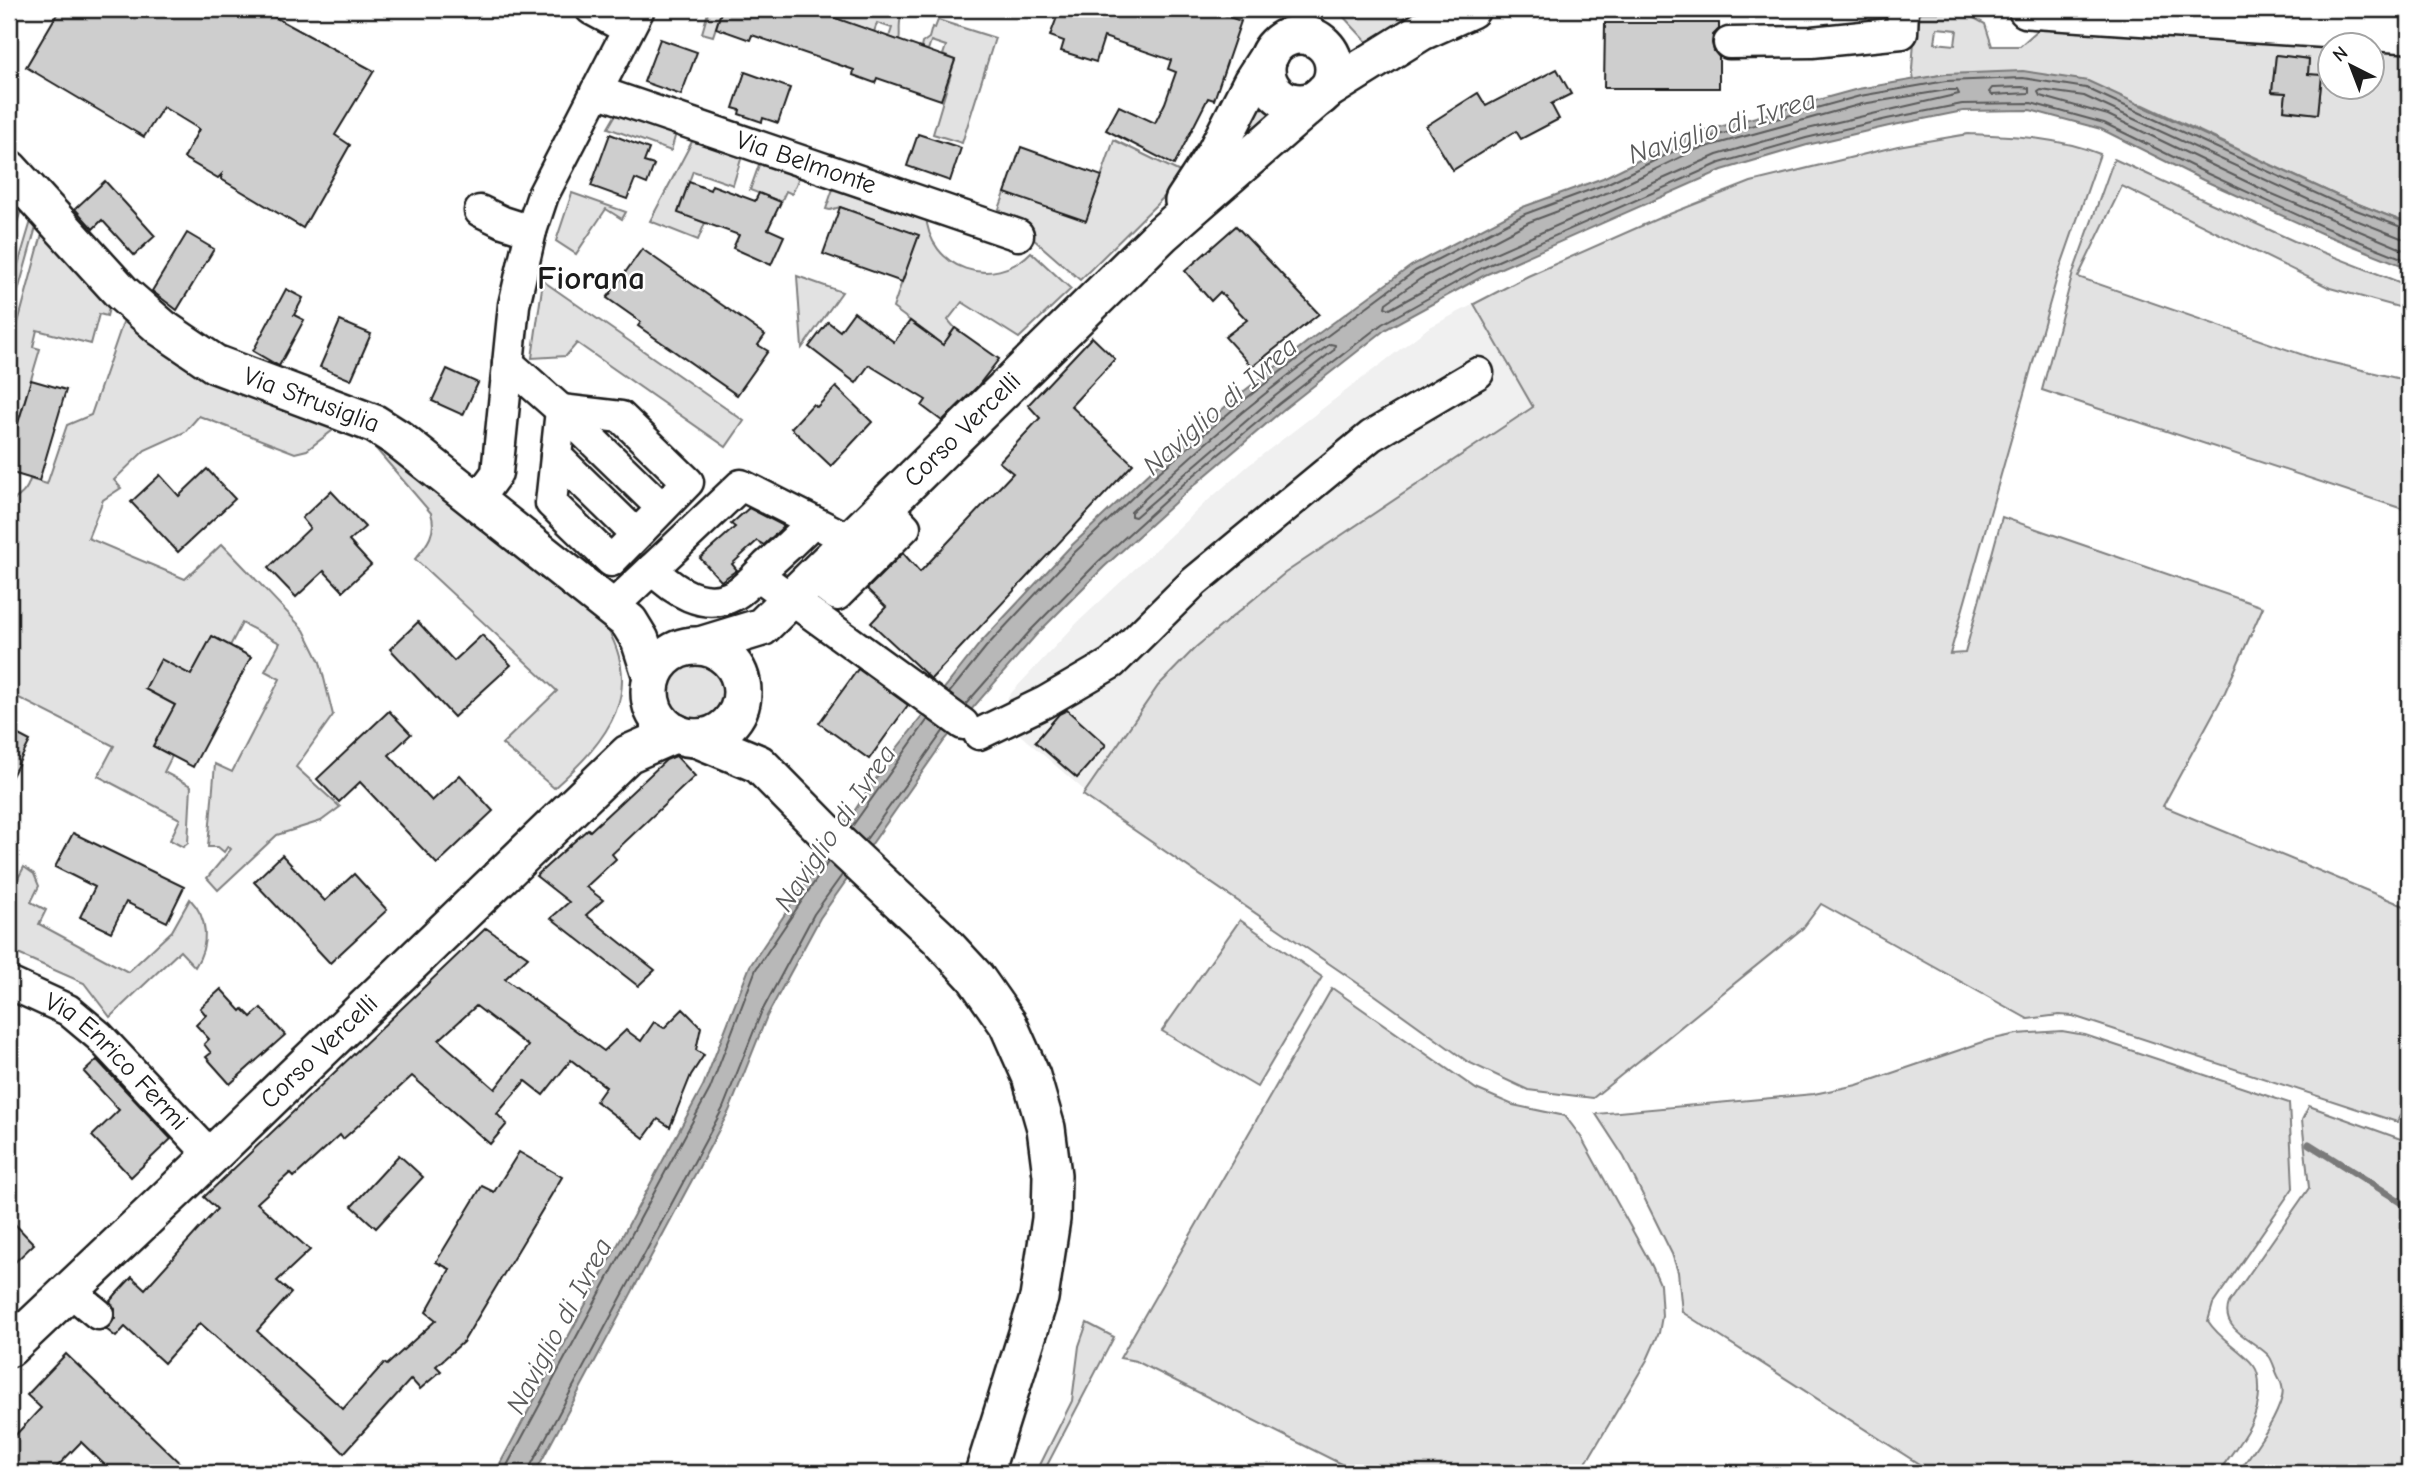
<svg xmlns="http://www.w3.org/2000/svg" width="2418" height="1482" font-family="'Comic Neue',sans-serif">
  <rect width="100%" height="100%" fill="#fff"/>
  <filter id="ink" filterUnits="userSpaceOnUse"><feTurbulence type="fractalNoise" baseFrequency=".0143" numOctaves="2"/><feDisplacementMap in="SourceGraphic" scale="14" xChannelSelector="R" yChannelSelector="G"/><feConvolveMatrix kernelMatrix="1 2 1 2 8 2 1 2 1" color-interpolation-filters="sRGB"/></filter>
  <g filter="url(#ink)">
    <!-- built -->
    <polygon fill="#f0f0f0" points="1474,304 1533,407 1525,414 1285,573 1196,647 1158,686 1085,791 996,714 1012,692 1078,622 1205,503 1249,465 1428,328"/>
    <!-- green -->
    <g fill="#e2e2e2" stroke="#7f7f7f" stroke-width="2" fill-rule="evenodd">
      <polygon points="709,9 722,9 713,36 702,33"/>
      <path d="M819,9H842C851,18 860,18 869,9L901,17C898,27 901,34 899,41L889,37L892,28L877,23L874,32L818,12Z"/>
      <polygon points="1344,9 1356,15 1360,9 1425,9 1367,42 1341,14"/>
      <polygon points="2315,9 2409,9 2409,15"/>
      <path d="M1916,13H1965L1985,24L1992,46H2020L2047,22L2409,45V224L2338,196L2144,105L1946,74L1914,80L1912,69ZM1937,28L1957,30L1955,45L1935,43ZM2330,46H2372V88H2330ZM2276,55L2309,59L2308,74L2322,76L2318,114L2284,110L2286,93L2272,92Z"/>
      <polygon points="938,20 995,38 962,143 933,134 955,60 943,55 946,46 931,41 928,50 921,48 922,43 929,38 932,27 935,28"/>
      <polygon points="1253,95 1275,110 1233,163"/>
      <polygon points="619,109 676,133 671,151 608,128"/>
      <polygon points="696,134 742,156 733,185 693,171 678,212 705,223 698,240 650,221"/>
      <path d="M1968,134C2013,136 2057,137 2100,154L2058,274L1950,654L1965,653L2002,517L2263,607L2225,692L2163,806L2409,908V1097L2397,1122L2073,1016L2059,1015L2028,1019L1821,904L1803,928L1593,1098L1528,1090L1468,1062L1375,995L1083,795L1158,686L1196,647L1285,573L1533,407L1474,304L1528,276L1657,219L1751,182L1898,146Z"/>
      <polygon points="1114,140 1182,173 1171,190 1080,280 999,209 1005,193 1086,220"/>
      <polygon points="2114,159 2294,241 2409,286 2409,310 2330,288 2122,186 2078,277 2312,358 2409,381 2409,511 2042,390 2073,273"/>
      <polygon points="760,162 801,173 792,194 786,191 781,202 750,190"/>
      <path d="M835,183L926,214C928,270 994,291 1031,252L1071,289L1019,338L962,302L948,320L955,328L943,345L893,308L918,235L840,207L830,210L826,209Z"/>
      <polygon points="572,193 626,212 622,219 606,209 576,254 556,241"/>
      <polygon points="9,204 21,210 9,249"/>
      <polygon points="34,211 40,213 9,323 9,295"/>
      <polygon points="45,223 112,296 107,316 99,314 91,344 37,330 33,347 40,349 13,440 9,439 9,356"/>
      <polygon points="797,276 842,292 802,348"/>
      <polygon points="543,281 744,421 726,447 577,343 566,356 532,358"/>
      <path d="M129,305L337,427L307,450L295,453L199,416L185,432L145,450L114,480L121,488L103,500L88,538L185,579L222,544L304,630L320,662L333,715L296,767L340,807L321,821L277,835L218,890L207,878L231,849L228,846L224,852L218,847H208L215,764L232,772L280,679L265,671L280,643L242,623L230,646L212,636L191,675L145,689L175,705L153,746L172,756L164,772L191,786L188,843L183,847L170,840L180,819L98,776L114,746L9,693V502C19,498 28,490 30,479L47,484L67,425L91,415Z"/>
      <path d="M366,437L602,620C648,690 608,740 554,788L502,744L557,691L415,559C428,544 437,532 431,513Z"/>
      <circle cx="697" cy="693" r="30"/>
      <path d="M24,867L34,874L39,886L31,902L46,910L39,924L128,972L172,931L190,899C209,919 209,945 195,967L180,951L110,1017L84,983L9,950V895Z"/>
      <polygon points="1240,920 1322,977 1257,1087 1162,1031"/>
      <polygon points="1332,988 1476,1089 1513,1105 1565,1116 1581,1137 1652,1266 1660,1284 1662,1316 1659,1333 1647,1360 1580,1473 1359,1473 1136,1361 1120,1358"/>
      <path d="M2062,1031L2085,1035L2289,1103L2293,1188L2213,1304L2208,1321C2220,1340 2241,1349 2254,1366C2258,1371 2259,1380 2259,1387C2261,1421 2236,1446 2218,1473H1933L1682,1312L1678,1272L1672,1254L1624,1157L1596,1114L1814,1094L1857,1085L1989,1040L2017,1034Z"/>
      <path d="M2309,1106L2409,1142V1473H2238C2253,1450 2275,1424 2282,1397C2284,1389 2282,1383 2278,1376C2275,1370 2273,1361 2269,1356C2255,1340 2219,1330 2229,1303L2309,1188L2302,1120Z"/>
      <polygon points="1087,1323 1114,1337 1043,1473 1036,1473 1072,1401 1079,1346"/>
    </g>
    <!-- water -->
    <polygon fill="#b8b8b8" stroke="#7a7a7a" stroke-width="2" points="2023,71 2088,81 2338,196 2409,224 2409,268 2323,234 2203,180 2101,129 2030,110 1963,111 1889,126 1807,145 1722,170 1485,275 1386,329 1284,409 1193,486 1104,567 1036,635 944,741 820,918 767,1016 729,1111 535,1473 495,1473 703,1086 750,966 894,752 981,642 1069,548 1154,468 1239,395 1315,336 1411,266 1523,207 1603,178 1690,135 1858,89 1946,74"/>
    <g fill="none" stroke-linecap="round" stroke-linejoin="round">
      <!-- shore -->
      <g stroke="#5a5a5a" stroke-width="2">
        <polygon points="2022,87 2029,88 2029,93 1992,95 1989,92 1992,88"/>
        <polygon points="1947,90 1957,90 1959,94 1803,130 1717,155 1479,260 1390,309 1385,307 1386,303 1420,279 1529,222 1609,192 1695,150 1862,104"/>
        <polyline points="2409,239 2401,238 2331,210 2084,96 2041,90 2038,92 2040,96 2108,115 2270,193 2409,252"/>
        <path d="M1330,344L1335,345L1334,350L1274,397L1135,517L1131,516V512C1193,452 1260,395 1330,344Z"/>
        <polyline points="949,693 986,647 1074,553 1158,473 1243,401 1319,342 1415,271 1525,214 1606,184 1693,142 1860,96 1946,81 2023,78 2086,88 2335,202 2409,230"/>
        <polyline points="965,705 1031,630 1099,561 1188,480 1279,404 1382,324 1482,268 1720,163 1806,138 1887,119 1962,104 2031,103 2104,123 2206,173 2326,228 2409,261"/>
        <polyline points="851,828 928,719"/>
        <polyline points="865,841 944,730"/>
        <polyline points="503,1473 710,1089 756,969 828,862"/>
        <polyline points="529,1473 530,1467 723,1108 761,1013 814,914 842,875"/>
      </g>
      <!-- stream -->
      <polyline stroke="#7a7a7a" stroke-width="7" points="2309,1144 2409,1207"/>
    </g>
    <!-- building -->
    <g fill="#cecece" stroke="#1c1c1c" stroke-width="2" fill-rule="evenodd">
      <polygon points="60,9 260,9 374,71 335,135 350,145 303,228 221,179 222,174 218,178 184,158 199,129 163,107 144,137 26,67"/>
      <polygon points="722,9 819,9 818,12 955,60 941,100 877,78 875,83 853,75 854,70 752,35 750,40 716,28"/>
      <polygon points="1060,9 1206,9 1241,21 1214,100 1208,98 1174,165 1106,130 1119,106 1155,123 1165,103 1176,72 1168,69 1171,60 1104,37 1096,62 1061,51 1064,41 1050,36"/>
      <polygon points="1605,23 1719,23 1719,29 1713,35 1712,43 1714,51 1719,57 1719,88 1604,88"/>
      <polygon points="660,39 697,52 681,95 644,82"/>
      <polygon points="2276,55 2309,59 2308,74 2322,75 2318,114 2284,110 2286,93 2272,92"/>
      <polygon points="1557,69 1571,94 1551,104 1559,119 1521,139 1516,131 1453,170 1426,126 1478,93 1486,106"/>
      <polygon points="745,72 790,88 778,123 763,118 762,122 739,114 740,110 733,108"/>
      <polygon points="610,134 649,149 644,162 654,165 647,184 635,179 627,199 591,186"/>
      <polygon points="918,134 961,148 950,181 907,166"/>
      <polygon points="1021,147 1102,176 1086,221 1005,193"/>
      <polygon points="105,181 155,236 134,255 102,220 93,229 75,209"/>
      <polygon points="689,182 710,190 712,185 755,201 759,193 781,202 768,229 784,236 771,265 733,248 739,235 678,213"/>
      <polygon points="840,207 919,235 902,282 823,254"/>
      <polygon points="1236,226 1319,314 1252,367 1225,337 1247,320 1220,292 1211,301 1185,271"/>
      <polygon points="187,233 214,249 177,310 152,291"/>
      <polygon points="642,249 765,335 758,345 768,351 737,395 638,326 641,322 607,298"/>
      <polygon points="286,289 303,298 294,315 304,320 279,366 253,351"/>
      <polygon points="854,312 894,342 910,321 943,345 955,328 999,359 977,387 942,421 922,406 926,400 869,365 856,383 809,347 828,322 840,331"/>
      <polygon points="340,321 371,334 351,380 320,367"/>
      <polygon points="1092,337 1115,359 1071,406 1133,464 931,679 871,623 886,607 867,589 903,553 920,572 1013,473 999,462 1040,418 1028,405"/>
      <polygon points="447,369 478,383 463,415 432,401"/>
      <polygon points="31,380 66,390 39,481 9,472 9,439 13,440"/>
      <polygon points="836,387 872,422 831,466 791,428 813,404 817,407"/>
      <polygon points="207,469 235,499 178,552 131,502 160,475 179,496"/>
      <polygon points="331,491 365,527 349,541 371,565 343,591 324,571 296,597 268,568 310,528 302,518"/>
      <polygon points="749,508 784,526 764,545 757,541 732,564 737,570 721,581 700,558 735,527 731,524"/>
      <polygon points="418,622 454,661 482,635 511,665 454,717 390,649"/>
      <polygon points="212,636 251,657 193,767 153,746 175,705 145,689 161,659 191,675"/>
      <polygon points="858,669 908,705 869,759 819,723"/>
      <polygon points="1067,710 1106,745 1077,778 1035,742 1059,714"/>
      <polygon points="389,711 411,734 389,755 432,801 460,775 493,811 437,864 360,782 339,802 317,779"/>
      <polygon points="9,730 30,741 9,782"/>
      <polygon points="676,756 695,776 612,854 616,859 586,887 603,900 586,915 655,970 638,986 551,918 569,902 536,876 588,829 590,831 666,760"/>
      <polygon points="73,833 184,887 167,922 126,902 111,932 80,917 95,887 55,867"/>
      <polygon points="282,855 325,901 354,874 387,910 330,963 254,882"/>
      <path d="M486,928L528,957L505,979L604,1051L626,1030L641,1041L654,1022L664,1028L683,1009L701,1027L696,1050L704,1055L691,1075L670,1127L658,1119L644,1138L596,1101L606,1087L571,1060L543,1095L525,1081L497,1114L507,1124L490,1144L412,1076L351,1132L343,1139L340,1135L294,1177L290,1173L257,1203L310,1250L277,1281L291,1293L257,1331L343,1409L384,1363L387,1365L436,1320L426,1312L450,1269L436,1262L482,1186L494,1192L519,1152L562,1177L463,1342L436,1366L441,1371L420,1389L411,1379L344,1453L322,1431L200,1323L164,1363L125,1327L116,1337L106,1329L115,1318V1309L110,1301L117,1293L132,1277L145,1289L217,1209L204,1197ZM476,1006L528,1046L495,1089L439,1040Z"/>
      <polygon points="221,989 241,1011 243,1009 251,1017 261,1008 285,1035 230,1084 206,1057 211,1053 204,1044 209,1039 196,1025 206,1015 200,1008"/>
      <polygon points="97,1060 171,1139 131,1177 92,1136 119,1110 84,1072"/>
      <polygon points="399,1155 423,1177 376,1228 352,1206"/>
      <polygon points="9,1218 34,1244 9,1268"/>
      <polygon points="66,1354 159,1443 190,1473 113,1473 81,1442 51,1473 9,1473 9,1442 41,1408 27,1395"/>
    </g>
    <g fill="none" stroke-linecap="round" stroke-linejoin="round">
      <defs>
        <g id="minor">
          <polyline points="591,9 628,29"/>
          <polyline points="1729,43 1812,42 1902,33 1903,9"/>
          <path id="s1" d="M596,91L1018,235"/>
          <polyline points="480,211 503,222 531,231"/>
          <polyline points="508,363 561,410 662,508"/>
          <polygon points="561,410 621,417 688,482 611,561 551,503"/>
          <polyline points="556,456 636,534"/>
          <polyline points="477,500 497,473 514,305 531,231 543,195 639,9"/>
          <path d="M652,569C673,590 704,611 734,595C746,588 756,576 766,566C782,552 798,537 813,522"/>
          <polyline points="758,575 963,724"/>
          <polyline points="813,577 837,595 905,527 885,506"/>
          <polyline points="612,607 741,485 850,540"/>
          <polyline points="979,734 1045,702 1112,663 1194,582 1371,436 1478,373"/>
          <path id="s2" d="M9,983L68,1010L99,1036L211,1156"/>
          <polyline points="70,1291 98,1314"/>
        </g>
        <g id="major">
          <polyline points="2027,9 2409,34"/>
          <circle cx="1300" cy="69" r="34"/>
          <polyline points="1324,92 1422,31 1471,9"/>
          <path id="s3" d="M9,169L122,293L162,328L215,364L375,424L397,438L629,622L640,640L652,677"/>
          <polyline points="1184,201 1216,152 1252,82 1270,54"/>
          <path id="s4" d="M703,645L762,627L1162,234L1320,96"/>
          <circle cx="696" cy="692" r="46"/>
          <polyline points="696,738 759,764 826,832 938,937 975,977 1008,1024 1031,1076 1046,1128 1052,1175 1051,1219 1039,1298 984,1473"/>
          <path id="s5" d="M9,1348L178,1188L628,754L676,733"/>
        </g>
      </defs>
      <!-- minor casing -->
      <use href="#minor" stroke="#1c1c1c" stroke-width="35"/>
      <!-- major casing -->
      <use href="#major" stroke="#1c1c1c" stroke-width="42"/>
      <!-- minor -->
      <use href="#minor" stroke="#fff" stroke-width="30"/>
      <!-- major -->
      <use href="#major" stroke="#fff" stroke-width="37"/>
    </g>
  </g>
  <g text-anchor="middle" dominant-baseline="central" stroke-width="5" stroke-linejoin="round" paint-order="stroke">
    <!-- street labels -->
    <g font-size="26" fill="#1c1c1c" stroke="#fff">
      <text stroke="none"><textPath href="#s1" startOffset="222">Via Belmonte</textPath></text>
      <text stroke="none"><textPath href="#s3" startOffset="388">Via Strusiglia</textPath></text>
      <text stroke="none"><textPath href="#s4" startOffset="343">Corso Vercelli</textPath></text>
      <text stroke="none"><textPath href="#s5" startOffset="429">Corso Vercelli</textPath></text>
      <text stroke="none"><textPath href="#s2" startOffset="135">Via Enrico Fermi</textPath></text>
    </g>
    <!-- water labels -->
    <g font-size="28" font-style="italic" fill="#5a5a5a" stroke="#fff">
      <text transform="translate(1722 127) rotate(-17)">Naviglio di Ivrea</text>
      <text transform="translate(1220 406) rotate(-41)">Naviglio di Ivrea</text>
      <text transform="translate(835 828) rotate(-56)">Naviglio di Ivrea</text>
      <text transform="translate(559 1326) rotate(-62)">Naviglio di Ivrea</text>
    </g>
    <!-- district labels -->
    <g font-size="33" font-weight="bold" fill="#1c1c1c" stroke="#fff">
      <text x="591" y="278">Fiorana</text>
    </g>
  </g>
  <!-- margin -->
  <rect width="2418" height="1482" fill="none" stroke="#fff" stroke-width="35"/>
  <rect x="18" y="18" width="2383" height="1447" fill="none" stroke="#1c1c1c" stroke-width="2.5" filter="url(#ink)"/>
  <!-- north arrow -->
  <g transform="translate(2351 66) rotate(318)"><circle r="33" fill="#ffffff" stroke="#a4a4a4" stroke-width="2"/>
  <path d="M0-5L12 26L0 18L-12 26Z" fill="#1c1c1c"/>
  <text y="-10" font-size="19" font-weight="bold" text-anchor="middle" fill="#1c1c1c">N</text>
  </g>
</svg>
